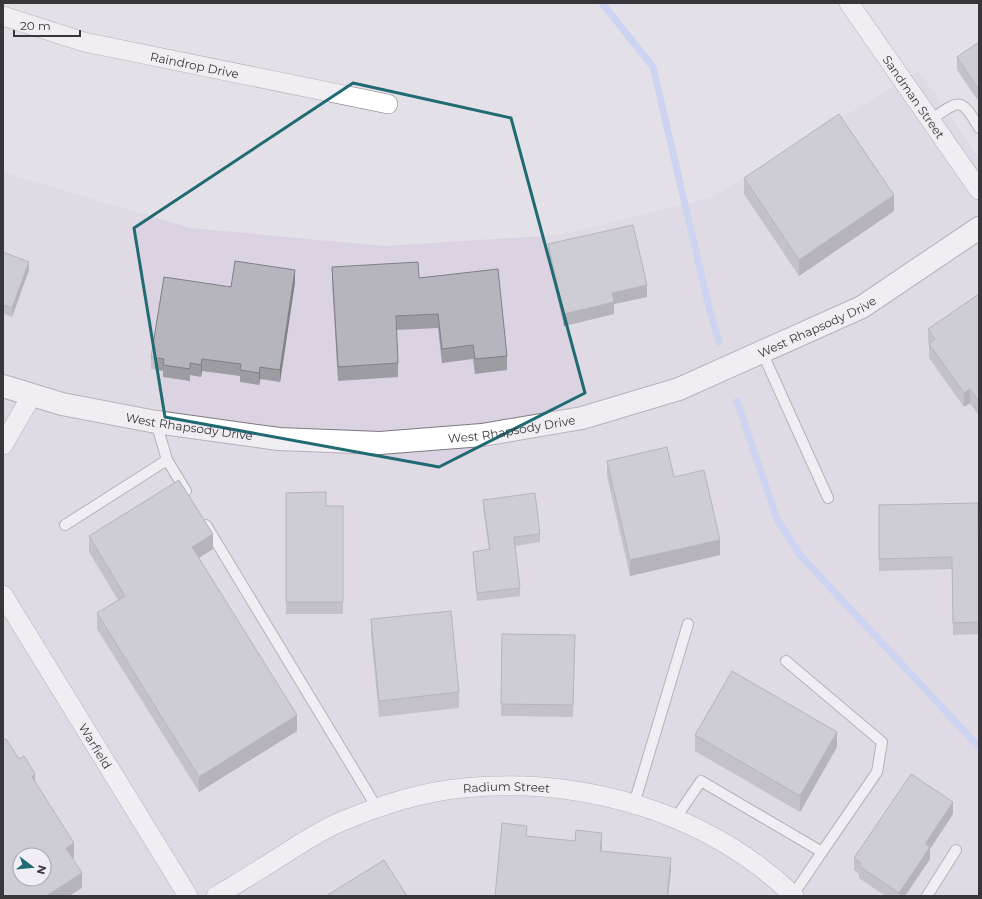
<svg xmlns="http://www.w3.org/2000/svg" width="982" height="899" font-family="Montserrat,sans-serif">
  <rect width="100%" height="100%" fill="#e4e0e8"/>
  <!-- built -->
  <path fill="#dbd3e2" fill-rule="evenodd" d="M919,71L979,158V896H3V172L190,228L385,246L558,235L713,197L731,185ZM20,855H44V879H20Z"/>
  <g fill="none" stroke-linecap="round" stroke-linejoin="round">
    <!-- stream -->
    <g stroke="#b2c6fc" stroke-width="7">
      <polyline points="602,3 653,67 710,312 719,342"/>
      <polyline points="737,401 777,519 800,555 979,747"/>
    </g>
    <defs>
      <g id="lane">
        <path d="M930,120C959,101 960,95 979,128"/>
        <polyline points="762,352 828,498"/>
        <polyline points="156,422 167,460 186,491"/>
        <polyline points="65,525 167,460"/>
        <polyline points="206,525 377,808"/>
        <polyline points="786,661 882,742 877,772 822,852"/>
        <polyline points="634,804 688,624"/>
        <polyline points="675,819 701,781 822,852 793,895"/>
        <polyline points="927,896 956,850"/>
      </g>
      <g id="street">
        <path id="s1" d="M849,3L979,190"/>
        <path id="s2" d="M3,16L84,42L388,104"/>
        <polyline points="3,445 32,395"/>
        <path id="s3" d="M3,595L188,896"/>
        <path id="s4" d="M216,896C231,887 247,878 262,868C287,853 311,835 338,823C378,806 420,792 463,788C582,776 707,812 794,896"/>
      </g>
      <g id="secondary">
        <path id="s5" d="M3,386L62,404L156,422L279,439L380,443L482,435L582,418L679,389L862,307L979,228"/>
      </g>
    </defs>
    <!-- lane casing -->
    <use href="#lane" stroke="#7d7981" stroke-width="12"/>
    <!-- street casing -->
    <use href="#street" stroke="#7d7981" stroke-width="20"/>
    <!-- secondary casing -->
    <use href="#secondary" stroke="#7d7981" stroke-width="24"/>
    <!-- lane -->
    <use href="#lane" stroke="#fff" stroke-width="10"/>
    <!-- street -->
    <use href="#street" stroke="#fff" stroke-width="19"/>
    <!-- secondary -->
    <use href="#secondary" stroke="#fff" stroke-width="22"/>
  </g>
  <!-- wall -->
  <g fill="#9d9ca3">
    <polygon points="979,42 979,102 957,70 957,57"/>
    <polygon points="744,178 894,211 799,276 744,194"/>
    <polygon points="548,244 647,297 614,304 614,314 564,326 548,256"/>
    <polygon points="3,252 29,270 12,317 3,313"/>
    <polygon points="332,267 419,278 507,356 507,370 475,374 473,359 442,363 438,328 396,330 398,363 398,377 338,381 332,281"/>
    <polygon points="295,282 280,382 260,379 259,385 240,382 240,376 202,371 201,377 190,375 190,381 163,377 163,371 151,369 151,357 231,287"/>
    <polygon points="979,294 979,416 970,403 964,407 929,358 929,344 928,342 928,329"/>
    <polygon points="607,461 674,477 720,555 630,576 607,476"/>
    <polygon points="286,493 326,506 343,506 343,614 286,614"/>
    <polygon points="483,500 540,534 540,542 515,546 520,588 520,596 477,601 473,560 473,552 489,550 483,508"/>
    <polygon points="978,503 979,634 953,635 952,569 879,571 879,505"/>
    <polygon points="89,536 213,549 199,558 297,731 199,792 97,629 97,613 118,600 89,552"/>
    <polygon points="371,619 459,692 459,708 379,717 371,635"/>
    <polygon points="502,634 575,635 573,717 501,716"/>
    <polygon points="695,735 837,747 800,812 695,751"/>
    <polygon points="953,814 930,849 930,859 905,896 885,896 859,878 859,874 854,870 854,858"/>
  </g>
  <!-- shaded-wall -->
  <g fill="#7f7f84">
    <polygon points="894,195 894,211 799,276 799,260"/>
    <polygon points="29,262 29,270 12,317 12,308"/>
    <polygon points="295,270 295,282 280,382 280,370"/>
    <polygon points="647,285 647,297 614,304 614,314 564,326 564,314 612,293"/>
    <polygon points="202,359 202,371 201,377 201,365"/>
    <polygon points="260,367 260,379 259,385 259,373"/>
    <polygon points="970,389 970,403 964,407 964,393"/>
    <polygon points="213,534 213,549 192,562 192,547"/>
    <polygon points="720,540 720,555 630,576 630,560"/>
    <polygon points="297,715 297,731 199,792 199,777"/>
    <polygon points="837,732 837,747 800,812 800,796"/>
    <polygon points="35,774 35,789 32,777"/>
    <polygon points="953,802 953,814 930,849 930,859 905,896 899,896 899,893 925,844"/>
    <polygon points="602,833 602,846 600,864 600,851"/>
    <polygon points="74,843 74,858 66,863 66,848"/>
    <polygon points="671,858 671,871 668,896 667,896"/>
    <polygon points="82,873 82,888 69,896 46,896"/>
  </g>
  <!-- building -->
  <g fill="#b6b5bd" stroke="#7f7f84" fill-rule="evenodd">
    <polygon points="979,42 979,90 957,57"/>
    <polygon points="839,114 894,195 799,260 744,178"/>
    <polygon points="633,225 647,285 612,293 614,302 564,314 548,244"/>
    <polygon points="3,252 29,262 12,308 3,305"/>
    <polygon points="235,261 295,270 280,370 260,367 259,373 240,370 241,364 202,359 201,365 190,363 190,369 163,365 164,359 151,357 164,277 231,287"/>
    <polygon points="418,262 419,278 498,269 507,356 475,359 473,345 442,349 438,314 396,316 398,363 338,367 332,267"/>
    <polygon points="979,294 979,402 970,389 964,393 929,344 935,339 928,329"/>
    <polygon points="667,447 674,477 704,470 720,540 630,560 607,461"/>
    <polygon points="179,480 213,534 192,547 297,715 199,777 97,613 125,596 89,536"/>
    <polygon points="326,492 326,506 343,506 343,602 286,602 286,493"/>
    <polygon points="535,493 540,534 514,537 520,588 477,593 473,552 490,549 483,500"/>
    <polygon points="978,503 979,622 953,623 952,557 879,559 879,505"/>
    <polygon points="451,611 459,692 379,701 371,619"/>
    <polygon points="502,634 575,635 573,705 501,704"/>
    <polygon points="732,671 837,732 800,796 695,735"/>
    <path d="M6,739L19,759L24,756L35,774L32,777L74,843L66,848L82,873L46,896H3V740ZM20,855H44V879H20Z"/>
    <polygon points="911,774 953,802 925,844 930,847 899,893 859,866 861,863 854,858"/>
    <polygon points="502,823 527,826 526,836 575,841 576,830 602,833 600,851 671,858 667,896 670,896 495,896"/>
    <polygon points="384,860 407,896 326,896"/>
  </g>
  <!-- marked area -->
  <path d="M0 0H982V899H0ZM353,83L511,118L585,393L439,467L165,417L134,228Z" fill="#e4e0e8" fill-opacity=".55" fill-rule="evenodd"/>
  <path fill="none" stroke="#206a74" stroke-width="3" stroke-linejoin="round" d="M353,83L511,118L585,393L439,467L165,417L134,228Z"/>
  <g text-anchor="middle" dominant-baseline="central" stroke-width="3.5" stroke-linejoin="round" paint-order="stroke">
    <!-- street labels -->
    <g font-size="12" fill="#38363a" stroke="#f1edf5">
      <text stroke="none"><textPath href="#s2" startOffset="198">Raindrop Drive</textPath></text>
      <text stroke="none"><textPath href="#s1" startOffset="114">Sandman Street</textPath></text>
      <text stroke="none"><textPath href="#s5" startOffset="839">West Rhapsody Drive</textPath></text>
      <text stroke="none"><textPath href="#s5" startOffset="191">West Rhapsody Drive</textPath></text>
      <text stroke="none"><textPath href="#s5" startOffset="515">West Rhapsody Drive</textPath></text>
      <text stroke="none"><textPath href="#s3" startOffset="177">Warfield</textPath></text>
      <text stroke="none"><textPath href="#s4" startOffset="316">Radium Street</textPath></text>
    </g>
  </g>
  <!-- border -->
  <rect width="982" height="899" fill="none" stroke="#38363a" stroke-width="8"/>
  <!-- north arrow -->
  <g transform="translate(32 867) rotate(106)"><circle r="19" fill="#f1edf5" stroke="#a7a4aa"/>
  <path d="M0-3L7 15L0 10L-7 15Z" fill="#206a74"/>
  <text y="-6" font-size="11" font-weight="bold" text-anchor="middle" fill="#38363a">N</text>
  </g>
  <!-- scale -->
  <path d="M14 30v6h66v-6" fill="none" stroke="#38363a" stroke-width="2"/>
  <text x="20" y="30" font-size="12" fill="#38363a" stroke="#f1edf5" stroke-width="3" paint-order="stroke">20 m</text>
</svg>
